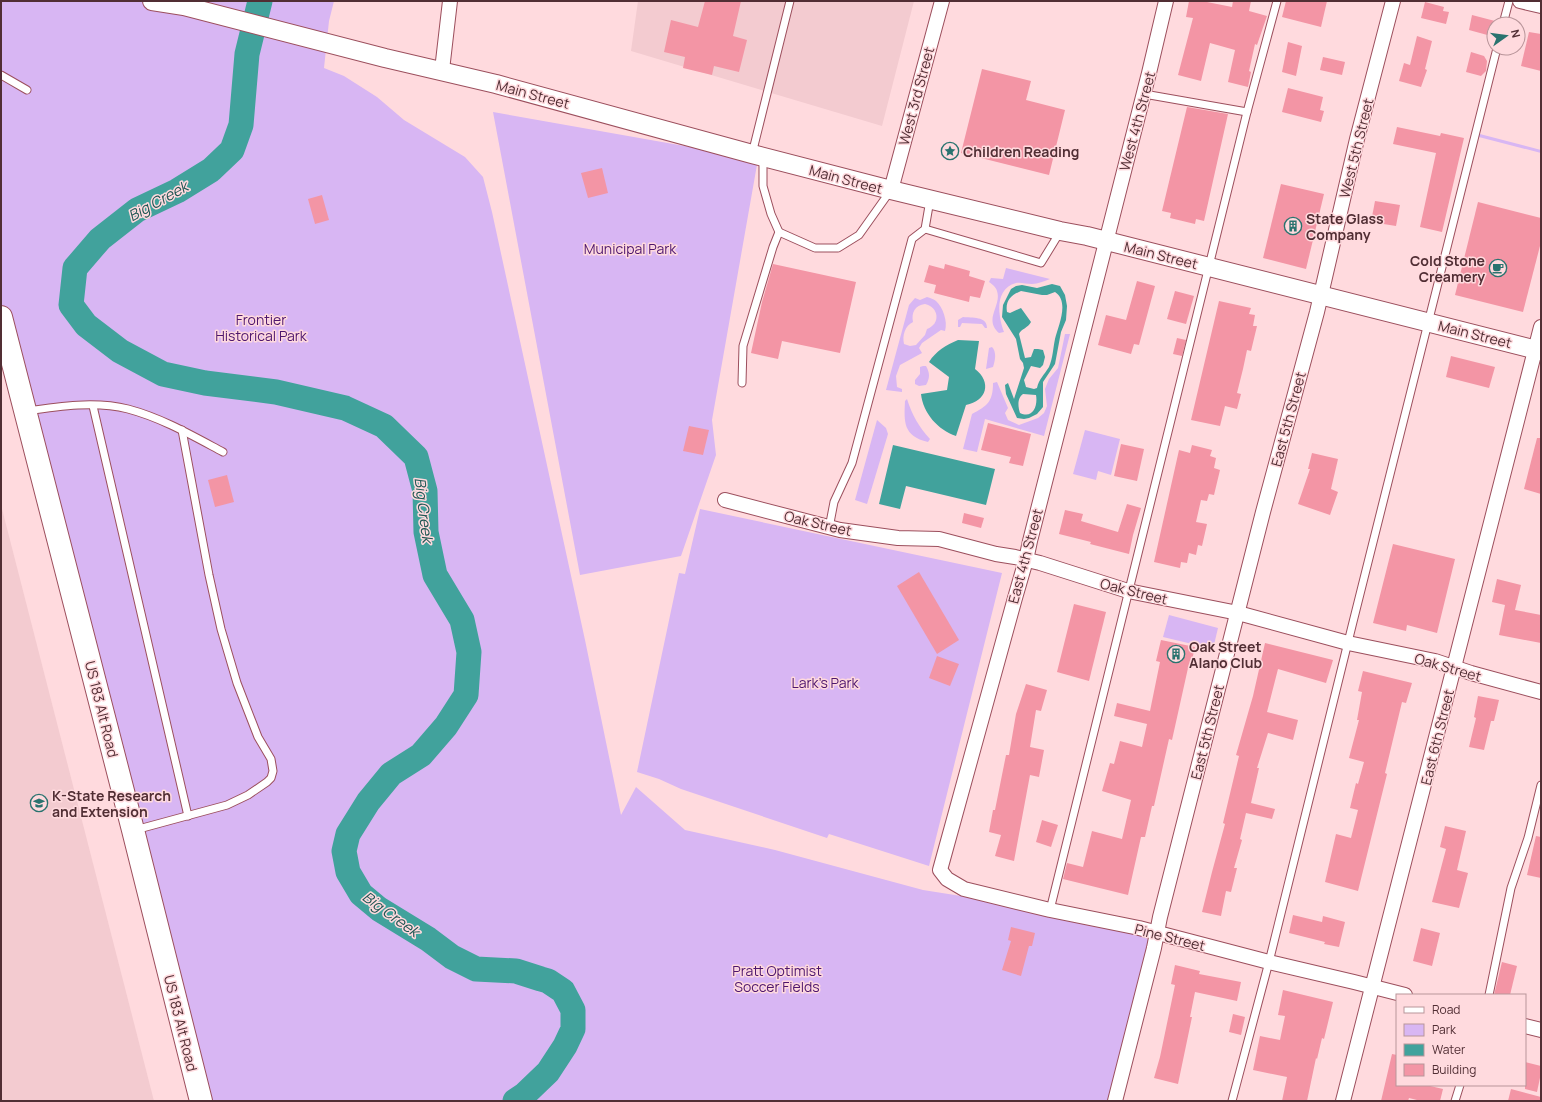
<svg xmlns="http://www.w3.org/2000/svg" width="1542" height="1102" font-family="Manrope,sans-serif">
  <rect width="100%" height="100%" fill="#ffdade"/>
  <!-- built -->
  <g fill="#f3cbd0">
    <polygon points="638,1 914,1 882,126 631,51"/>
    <polygon points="1,505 154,1101 1,1101"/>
  </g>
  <!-- green -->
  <g fill="#d8b6f3" fill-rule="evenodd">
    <polygon points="1,1 334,1 329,21 324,68 344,76 377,97 404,120 465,157 483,177 492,212 585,640 621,815 636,787 685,830 775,850 923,890 1050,910 1157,933 1115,1101 200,1101 1,317"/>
    <polygon points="493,112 758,159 712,420 716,455 681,556 580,575"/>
    <polygon points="1476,133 1541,150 1541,153 1475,136"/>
    <path d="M1006,268L1050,279C1044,281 1038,284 1032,284C1026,284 1021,282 1016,283C994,289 998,316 1004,332L999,333C983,319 1002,306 997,291C996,287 992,284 989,282L991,278L1003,279Z"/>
    <path d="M927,297C930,298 934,299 936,301C943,307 948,322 945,331L941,330L922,343L919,348L922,353L900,365L896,376L897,387L902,389V392L886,390L909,305L915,298L920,300ZM925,304C939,307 941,324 927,329L925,335L916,345L910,346L904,344C902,335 905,326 913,322C911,313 915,305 925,304Z"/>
    <path d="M963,317C972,318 987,316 987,328H985L982,324L962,323L960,327H958V320Z"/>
    <path d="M1065,334H1070L1044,436L985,419L977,452L963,449L972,414C987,406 993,402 993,383L997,382L1008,408L1005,413L1008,420L1019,425L1038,418L1044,413L1047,406L1045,389L1049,379L1058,368Z"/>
    <path d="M992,347C997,352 995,361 993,367L986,369L989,348Z"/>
    <path d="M923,366H926C930,373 930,378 926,385L919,386L915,384V380L920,374V367Z"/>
    <path d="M907,399C912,415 919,427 930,439L928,442C903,436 904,422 905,401Z"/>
    <polygon points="877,420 886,428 888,434 867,504 855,500"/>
    <polygon points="1085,430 1120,439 1111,475 1098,471 1096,480 1073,474"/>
    <polygon points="700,509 1002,573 929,866 829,834 827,838 681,789 659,779 637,772 679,573 685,574"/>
    <polygon points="1169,615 1218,628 1213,649 1163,637"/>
  </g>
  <!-- water -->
  <g fill="#41a29c" fill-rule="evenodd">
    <path d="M1052,284L1060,286L1065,295L1067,306L1066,320L1061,332L1055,364L1043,382V407L1037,414L1029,418L1024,419L1017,418L1006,394L1005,385L1008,383L1014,399L1024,368L1023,363L1020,359L1016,339L1002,317L1003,305L1011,289L1016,286L1022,285L1037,288ZM1021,291L1042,295H1047L1055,292C1070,302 1058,326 1055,339C1053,348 1053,358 1049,367C1044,375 1039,379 1037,388L1034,389L1026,387L1024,380L1031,366L1040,368L1043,365L1045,357L1043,350L1038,349H1034L1031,357L1025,358L1019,334C1021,329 1028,328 1031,322L1021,308L1010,313L1007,312C1005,301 1011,295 1021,291ZM1023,394L1036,395C1038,406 1033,419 1020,413C1018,407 1017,398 1023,394Z"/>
    <path d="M958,340L979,341L975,369C992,382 987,401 966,405L956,436C938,430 923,413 921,394L947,390L949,377L929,362C936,351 946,345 958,340Z"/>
    <polygon points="893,445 995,469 986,505 906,486 900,509 879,504"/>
  </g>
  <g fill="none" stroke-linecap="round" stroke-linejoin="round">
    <!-- river -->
    <polyline stroke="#41a29c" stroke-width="25" points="260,1 247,54 241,125 232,150 211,170 177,191 137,210 100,239 75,268 71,305 86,325 120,351 163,374 205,383 276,392 345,408 384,426 416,457 425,491 426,532 435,575 462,620 469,652 466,695 446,726 421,755 391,774 368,802 348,834 344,851 348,872 361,894 379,909 428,939 452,957 476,969 516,971 541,979 548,981 563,991 573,1010 573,1029 565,1046 548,1072 524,1095 515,1101"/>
  </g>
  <!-- building -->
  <g fill="#f395a5">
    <polygon points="705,1 741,1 733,36 747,40 739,72 714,66 712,75 683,68 685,57 664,52 671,20 698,27"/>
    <polygon points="1189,1 1202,1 1232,7 1233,1 1251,1 1249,11 1267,16 1257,45 1255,44 1249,71 1251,72 1248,87 1228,82 1235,50 1210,43 1201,81 1178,75 1193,18 1186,17"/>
    <polygon points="1286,1 1327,1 1321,27 1282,17"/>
    <polygon points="1425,2 1444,7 1443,11 1449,12 1446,24 1421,18"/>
    <polygon points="1472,15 1495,21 1491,36 1469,30"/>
    <polygon points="1529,32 1541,34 1541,71 1521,66"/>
    <polygon points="1417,36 1432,41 1425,69 1427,70 1421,87 1399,81 1404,63 1410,65"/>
    <polygon points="1288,42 1302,46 1296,76 1282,72"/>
    <polygon points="1471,52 1484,56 1487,61 1486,71 1481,76 1466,72"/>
    <polygon points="1323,57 1345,62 1342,75 1320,70"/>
    <polygon points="982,69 1031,81 1026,100 1065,110 1049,175 961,153"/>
    <polygon points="1288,88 1323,97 1320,110 1324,111 1321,122 1282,112"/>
    <polygon points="1187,107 1228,114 1204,221 1196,219 1195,224 1170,218 1171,213 1162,211"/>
    <polygon points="1397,127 1440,136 1441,133 1464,138 1442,232 1420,227 1436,153 1393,144"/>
    <polygon points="602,168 608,193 588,198 581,173"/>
    <polygon points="1281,184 1324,194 1306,269 1263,258"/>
    <polygon points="322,195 329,220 315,224 308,199"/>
    <polygon points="1375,201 1400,205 1396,226 1371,222"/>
    <polygon points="1478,202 1541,218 1541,242 1523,312 1455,295"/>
    <polygon points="773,264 856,282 840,353 782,341 778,359 751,353 762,302"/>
    <polygon points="945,264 970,271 969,276 985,281 980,298 970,296 969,302 934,293 936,285 924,282 929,265 944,269"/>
    <polygon points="1137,281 1155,286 1139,345 1134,344 1131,354 1098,345 1106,315 1126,320"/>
    <polygon points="1175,291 1194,296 1186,324 1167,319"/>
    <polygon points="1219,301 1251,308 1249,314 1255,315 1253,326 1257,326 1251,351 1247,350 1243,369 1237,393 1241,394 1237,409 1225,406 1220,426 1191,420"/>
    <polygon points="1177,338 1186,340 1182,356 1173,354"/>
    <polygon points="1451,356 1495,367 1489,388 1446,377"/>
    <polygon points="988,423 1031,434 1023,466 1009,463 1011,457 981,450"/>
    <polygon points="689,426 709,430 703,455 683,451"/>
    <polygon points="1537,438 1541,438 1541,494 1524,489"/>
    <polygon points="1121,444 1144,449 1137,481 1114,476"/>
    <polygon points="1192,445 1212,450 1210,456 1216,458 1214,468 1220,470 1214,495 1209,494 1207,501 1201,500 1196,522 1207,524 1202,546 1198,545 1196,555 1189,553 1187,563 1181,562 1180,568 1154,562 1179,450 1190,453"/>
    <polygon points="1312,453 1338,459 1331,489 1338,492 1330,515 1298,504 1310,469 1308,469"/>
    <polygon points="227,475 234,502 215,507 208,480"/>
    <polygon points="1127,504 1141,508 1133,535 1129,554 1090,544 1091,542 1059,534 1065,510 1083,514 1081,521 1118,532"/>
    <polygon points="964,513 984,518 981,528 962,523"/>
    <polygon points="1393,544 1455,559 1437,633 1407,625 1406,631 1373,623"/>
    <polygon points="919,572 959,640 937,654 897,586"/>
    <polygon points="1497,579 1521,585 1515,610 1541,615 1541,643 1499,635 1505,605 1492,602"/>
    <polygon points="1074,604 1106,612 1089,681 1057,672"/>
    <polygon points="1161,640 1195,647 1190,669 1188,668 1172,740 1169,739 1154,806 1152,806 1145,837 1141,837 1128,895 1063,879 1067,863 1083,867 1092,831 1122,839 1131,800 1102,791 1110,763 1114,764 1120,741 1142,747 1147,724 1114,716 1117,703 1150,711 1160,662 1156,661"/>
    <polygon points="1265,643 1333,660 1326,683 1278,669 1267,712 1298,720 1293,740 1268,733 1257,768 1259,768 1251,803 1275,809 1272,819 1246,813 1240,839 1242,840 1234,868 1237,868 1231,892 1226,891 1221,916 1202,912 1212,872 1225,824 1223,823 1239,756 1236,755 1253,696"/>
    <polygon points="937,656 959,664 950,686 929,678"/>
    <polygon points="1363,671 1412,683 1406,703 1402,702 1385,773 1387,774 1358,891 1325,882 1336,834 1351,838 1358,810 1350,808 1356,783 1358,784 1364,762 1349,758 1359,720 1357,720 1362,692 1358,691"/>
    <polygon points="1026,684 1047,690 1041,711 1036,710 1030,747 1044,750 1039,777 1030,775 1014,861 995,856 1001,835 989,832 993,810 995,810 1006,755 1009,755 1016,714"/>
    <polygon points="1478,696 1499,700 1494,721 1491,721 1484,750 1469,747 1476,718 1474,717"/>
    <polygon points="1042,820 1058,825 1051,847 1036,842"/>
    <polygon points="1445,826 1466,831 1457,870 1468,873 1459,908 1432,902 1446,849 1440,847"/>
    <polygon points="1536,836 1541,837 1541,878 1527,875"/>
    <polygon points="1293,915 1322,922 1323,916 1345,922 1339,947 1324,944 1325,942 1289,933"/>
    <polygon points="1011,927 1035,933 1032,946 1029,946 1021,976 1002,970 1011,941 1008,940"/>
    <polygon points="1421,928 1440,933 1432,966 1413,961"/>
    <polygon points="1502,962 1517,966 1510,995 1494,995"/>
    <polygon points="1175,965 1200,971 1199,974 1241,982 1237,1001 1195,992 1190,1017 1192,1017 1178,1084 1154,1078 1160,1057 1175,985 1171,984"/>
    <polygon points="1283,990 1333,1002 1324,1039 1322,1038 1317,1059 1316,1058 1307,1101 1282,1101 1287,1077 1253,1070 1260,1036 1280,1040 1285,1016 1278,1015"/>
    <polygon points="1233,1014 1245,1017 1241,1035 1229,1032"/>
    <polygon points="1392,1054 1397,1055 1397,1085 1426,1085 1443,1089 1440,1101 1421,1101 1409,1098 1408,1101 1381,1101"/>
    <polygon points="1525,1062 1541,1066 1541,1073 1537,1092 1525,1089"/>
    <polygon points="1511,1089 1541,1097 1541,1101 1508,1101"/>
  </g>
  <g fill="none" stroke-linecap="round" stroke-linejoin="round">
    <defs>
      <g id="service">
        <polyline points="1503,24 1509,1"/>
        <polyline points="1,75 27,90"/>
        <polyline points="1144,94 1247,112"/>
        <polyline points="752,154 790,1"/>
        <polyline points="925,229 1041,263 1060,232"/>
        <polyline points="779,232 815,248 838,248 859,235 891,190"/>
        <polyline points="742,383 743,346 773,247 779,232 771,214 763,186 763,157"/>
        <polyline points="93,406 188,816"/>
        <path d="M27,411C60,406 96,401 128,409C162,418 193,436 223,452"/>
        <polyline points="829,528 834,502 852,463 912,239 925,229 930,200"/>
        <polyline points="135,830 227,805 248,795 267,782 271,778 273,771 271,759 258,737 237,683 221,629 209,575 182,430"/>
        <polyline points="1050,910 1247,112 1277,1"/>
        <polyline points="1489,995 1511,888 1528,838 1541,785"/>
        <polyline points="1232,1101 1269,962 1353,622 1497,48"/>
        <polyline points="1455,1101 1460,1085"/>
      </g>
      <g id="minor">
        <polyline points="1166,1 1149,73 1030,541 1026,560 1015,598 940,870 947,879 964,889 1050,910 1139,928 1269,962 1354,982 1405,995"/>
        <polyline points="1520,1 1541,6"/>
        <polyline points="442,70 450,1"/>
        <polyline points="891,190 942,1"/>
        <polyline points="725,500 840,530 898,538 939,539 996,554 1015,557 1040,563 1128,591 1238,613 1348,643 1435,661 1471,673 1541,692"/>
        <polyline points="1525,1026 1541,1030"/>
        <polyline points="1115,1101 1154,948 1160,917 1263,512 1317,312 1357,139 1393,1"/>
        <polyline points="1343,1101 1541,327"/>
      </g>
      <polyline id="tertiary" points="152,1 184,6 385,58 496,84 752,154 891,190 1060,231 1087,236 1541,351"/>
      <polyline id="trunk" points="1,317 133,830 201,1101"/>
    </defs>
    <!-- service casing -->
    <use href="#service" stroke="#9c4f5d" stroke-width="9"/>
    <!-- minor casing -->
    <use href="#minor" stroke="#9c4f5d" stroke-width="16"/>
    <!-- tertiary casing -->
    <use href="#tertiary" stroke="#9c4f5d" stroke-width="20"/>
    <!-- trunk casing -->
    <use href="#trunk" stroke="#9c4f5d" stroke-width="24"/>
    <!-- service -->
    <use href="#service" stroke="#fff" stroke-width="7"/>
    <!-- minor -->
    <use href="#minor" stroke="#fff" stroke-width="14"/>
    <!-- tertiary -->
    <use href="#tertiary" stroke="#fff" stroke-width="18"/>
    <!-- trunk -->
    <use href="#trunk" stroke="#fff" stroke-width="22"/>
  </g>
  <!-- icons -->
  <defs>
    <symbol id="sight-ring" viewBox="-11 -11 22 22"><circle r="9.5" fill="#ffdade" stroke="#2a736f" stroke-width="1.5"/><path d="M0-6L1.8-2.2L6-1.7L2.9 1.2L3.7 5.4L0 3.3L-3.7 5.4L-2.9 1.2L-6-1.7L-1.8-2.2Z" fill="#2a736f"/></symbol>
    <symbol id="building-ring" viewBox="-11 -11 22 22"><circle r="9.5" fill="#ffdade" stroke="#2a736f" stroke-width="1.5"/><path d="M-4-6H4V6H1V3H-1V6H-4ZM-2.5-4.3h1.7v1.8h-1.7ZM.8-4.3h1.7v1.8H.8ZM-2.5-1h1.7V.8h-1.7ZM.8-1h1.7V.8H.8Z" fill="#2a736f"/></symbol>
    <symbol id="cafe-ring" viewBox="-11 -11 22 22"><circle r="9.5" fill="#ffdade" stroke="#2a736f" stroke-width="1.5"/><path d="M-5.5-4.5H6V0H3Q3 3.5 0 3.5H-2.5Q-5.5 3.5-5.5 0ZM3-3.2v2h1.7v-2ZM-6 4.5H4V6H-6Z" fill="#2a736f"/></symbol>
    <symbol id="university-ring" viewBox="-11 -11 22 22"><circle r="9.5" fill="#ffdade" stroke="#2a736f" stroke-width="1.5"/><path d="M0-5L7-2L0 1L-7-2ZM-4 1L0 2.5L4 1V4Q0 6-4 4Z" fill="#2a736f"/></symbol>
  </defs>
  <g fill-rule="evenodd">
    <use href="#sight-ring" x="940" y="141" width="20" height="20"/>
    <use href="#building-ring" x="1283" y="216" width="20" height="20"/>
    <use href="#cafe-ring" x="1488" y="258" width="20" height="20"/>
    <use href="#building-ring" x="1166" y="644" width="20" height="20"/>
    <use href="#university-ring" x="29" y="793" width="20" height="20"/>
  </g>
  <g text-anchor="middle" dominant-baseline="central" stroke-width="3" stroke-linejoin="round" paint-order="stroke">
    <!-- street labels -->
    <g font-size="14" fill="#512e34" stroke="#ffdade">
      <text transform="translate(533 94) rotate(15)">Main Street</text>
      <text transform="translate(916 96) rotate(-75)">West 3rd Street</text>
      <text transform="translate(1137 121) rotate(-75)">West 4th Street</text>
      <text transform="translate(1356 148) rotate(-76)">West 5th Street</text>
      <text transform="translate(846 179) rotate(15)">Main Street</text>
      <text transform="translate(1161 255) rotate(14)">Main Street</text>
      <text transform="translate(1475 334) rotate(14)">Main Street</text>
      <text transform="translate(1288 419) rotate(-75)">East 5th Street</text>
      <text transform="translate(818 523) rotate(13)">Oak Street</text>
      <text transform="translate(1025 556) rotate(-75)">East 4th Street</text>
      <text transform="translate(1134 591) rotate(14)">Oak Street</text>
      <text transform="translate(1448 667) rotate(16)">Oak Street</text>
      <text transform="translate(102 709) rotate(76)">US 183 Alt Road</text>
      <text transform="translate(1207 732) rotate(-76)">East 5th Street</text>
      <text transform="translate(1437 737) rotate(-76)">East 6th Street</text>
      <text transform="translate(1170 937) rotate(14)">Pine Street</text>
      <text transform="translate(181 1023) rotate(76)">US 183 Alt Road</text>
    </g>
    <!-- poi labels -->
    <g font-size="14" font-weight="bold" fill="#512e34" stroke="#ffdade" text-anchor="start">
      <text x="963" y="151">Children Reading</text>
      <text x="1306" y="218">State Glass<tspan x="1306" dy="16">Company</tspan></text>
      <text x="1485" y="260" text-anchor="end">Cold Stone<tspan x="1485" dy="16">Creamery</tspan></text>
      <text x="1189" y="646">Oak Street<tspan x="1189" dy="16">Alano Club</tspan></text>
      <text x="52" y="795">K-State Research<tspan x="52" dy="16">and Extension</tspan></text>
    </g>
    <!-- park labels -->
    <g font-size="14" fill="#4e166e" stroke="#ffdade">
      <text x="630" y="248">Municipal Park</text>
      <text x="261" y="319">Frontier<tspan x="261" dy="16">Historical Park</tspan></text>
      <text x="825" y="682">Lark's Park</text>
      <text x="777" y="970">Pratt Optimist<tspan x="777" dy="16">Soccer Fields</tspan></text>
    </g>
    <!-- water labels -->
    <g font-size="15" font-style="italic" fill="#205754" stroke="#ffdade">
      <text transform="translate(158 201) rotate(-29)">Big Creek</text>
      <text transform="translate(424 510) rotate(83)">Big Creek</text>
      <text transform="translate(391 914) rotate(36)">Big Creek</text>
    </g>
  </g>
  <!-- border -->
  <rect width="1542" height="1102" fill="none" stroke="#512e34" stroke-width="4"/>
  <!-- legend -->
  <rect x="1396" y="994" width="130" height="92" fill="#ffdade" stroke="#b9959a"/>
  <rect x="1404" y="1007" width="20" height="6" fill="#ffffff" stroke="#b9959a"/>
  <text x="1432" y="1014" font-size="12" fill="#512e34">Road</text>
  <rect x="1404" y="1024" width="20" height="12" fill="#d8b6f3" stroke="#b9959a"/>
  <text x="1432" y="1034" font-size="12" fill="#512e34">Park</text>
  <rect x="1404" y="1044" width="20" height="12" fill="#41a29c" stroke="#b9959a"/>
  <text x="1432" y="1054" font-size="12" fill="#512e34">Water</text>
  <rect x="1404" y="1064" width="20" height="12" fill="#f395a5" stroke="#b9959a"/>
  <text x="1432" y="1074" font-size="12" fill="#512e34">Building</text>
  <!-- north arrow -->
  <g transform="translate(1506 36) rotate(76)"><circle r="19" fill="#ffdade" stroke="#b9959a"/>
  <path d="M0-3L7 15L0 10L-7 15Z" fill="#2a736f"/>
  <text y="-6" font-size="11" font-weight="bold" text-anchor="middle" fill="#512e34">N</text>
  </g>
</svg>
